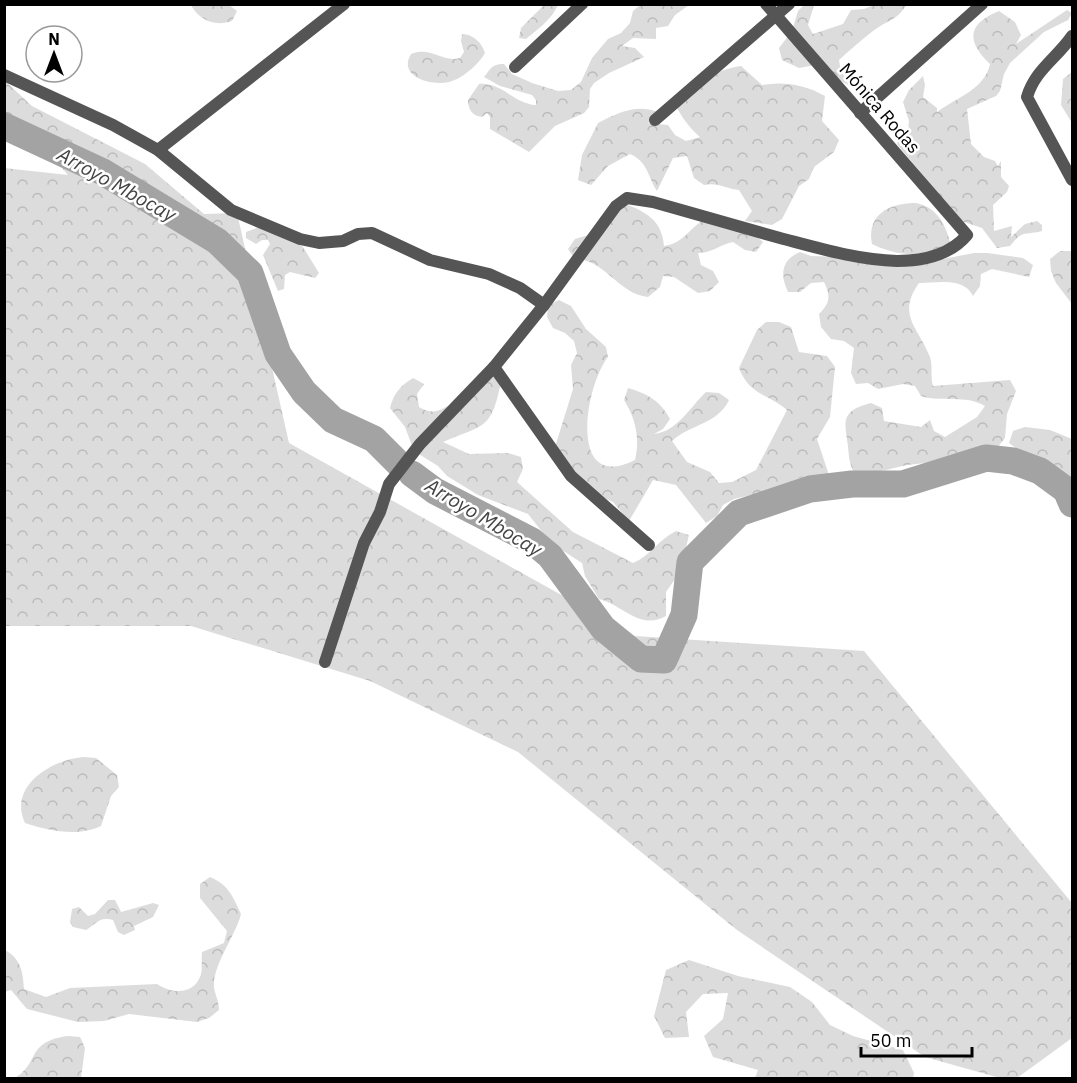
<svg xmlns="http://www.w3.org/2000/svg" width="1077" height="1083" font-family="'IBM Plex Sans',sans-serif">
  <defs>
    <pattern id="forest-crowns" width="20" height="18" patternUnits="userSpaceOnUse" patternTransform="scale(1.5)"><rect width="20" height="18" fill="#dcdcdc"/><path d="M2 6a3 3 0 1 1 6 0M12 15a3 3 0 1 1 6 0" fill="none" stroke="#bbb"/></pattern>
  </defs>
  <rect width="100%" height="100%" fill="#fff"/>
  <!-- forest -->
  <g fill="url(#forest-crowns)">
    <path d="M191,5H229L237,11L232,21C215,27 199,20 191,5Z"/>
    <path d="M544,5H558C552,19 537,30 526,39L519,38L521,28Z"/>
    <path d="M640,5H689L675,15L668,26L656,28V39L633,38L622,46L635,48L644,57L609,73L594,83L590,89L589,107L584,113L555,126L529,152L490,129V117L487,113L482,117C472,116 468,109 468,100L479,84C502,82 514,104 536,105V100L532,95L500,86L484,77C491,69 491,64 504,64L512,74L532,83L558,91L571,90L581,82L592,58L608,39L621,33L630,23L633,11Z"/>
    <path d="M804,5H814L808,25L813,34L843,24L851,10L864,9L874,5H906C898,20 886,21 873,31C861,40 850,50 839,60L841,72L859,85V91L841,81L821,64L799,68L782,60L779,48L792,31L798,11Z"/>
    <path d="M1067,10L1072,13L1068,20L1044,32L1010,63L1004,74L1000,91L996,96L967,109L971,144L984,157L995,161L998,166L1001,161V177L1009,186L1007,192L993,205L994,231L1012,226L1011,237L1025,224L1037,221L1042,225V231C1024,236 1023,229 1010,246L997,248L982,228L961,221L897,144L899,137L908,130L909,121L903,102L909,90L923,76L925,85L923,97L937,108V112C956,98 985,89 990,64C966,41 967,24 999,11L1015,22L1021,35L1016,44Z"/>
    <path d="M462,34C473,34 482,43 485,53C479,64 462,79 449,82C432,86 397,77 411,54C431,46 442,63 460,58L464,52L461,41Z"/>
    <path d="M741,66L762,85C784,81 806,85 825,96L822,121L839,140L834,152L814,167L809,179L799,186L782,219L772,225L745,221L752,211L739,190C726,189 718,182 704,185L694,178L687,156L673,158L657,191C647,175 648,162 630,154L608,166L591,185L578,180L582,155L598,123C619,112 638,103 660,113L658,120L647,123L668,125L675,135L686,141L700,137C689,128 679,113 672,99C694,84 714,70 741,66Z"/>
    <polygon points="1072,72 1072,123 1061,105 1063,79"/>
    <polygon points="5,81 32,106 145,164 204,214 237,213 289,443 635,636 864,651 1072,903 1072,1038 1017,1078 1000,1078 925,1057 737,930 518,752 370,681 191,626 5,626 4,168 68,175 42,145 5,130"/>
    <path d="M623,203C646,212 662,220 664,246C684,243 688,229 705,219L754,234L763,242L756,252L745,250L733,242C719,245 712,253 698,253L701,265L713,271L719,282L710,291L698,293L674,277L663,276L660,287L648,297C618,294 605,259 575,259L568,249L575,239L599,232Z"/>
    <path d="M916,203C936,207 945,223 950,242C926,260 897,256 872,244C866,214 890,203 916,203Z"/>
    <polygon points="262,226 276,229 303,247 319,273 315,278 290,272 285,275 284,289 278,291 263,255 270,244 268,240 262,240 256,244 246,238 246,232"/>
    <polygon points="1060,251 1072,251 1072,304 1056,283 1051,271 1050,259"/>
    <path d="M800,252L811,256L938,260L974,253H987L1023,258L1033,265L1029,277L992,269L981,274L980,286L973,296C964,277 937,283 919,283C896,315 919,328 930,357C933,366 930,376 933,386L1010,380L1016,391L1007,414L1005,438L997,448L972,451L934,462L907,465L869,474H855C849,464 849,457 848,446C844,420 841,411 871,403L882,408L884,421L921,427L930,420L934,431L945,437L977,417L985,406C965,394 943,403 921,396L915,386L903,384L878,389L868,383L856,384L851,373L854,348L844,341L831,339L821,327L819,314C830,303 831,296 824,282L811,283L800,292H788C780,275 781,260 800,252Z"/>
    <path d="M559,300L571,306L586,329L606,347L608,357C585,386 567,494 635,460C640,439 636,419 624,400L628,388C646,393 661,401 670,419L663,429L654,434C678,431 689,408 706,392L719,393L729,400C717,425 690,424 672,441L687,462L710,472L719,483L732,482L756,470L787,410C767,393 750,396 739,368L757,330L766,322H779L791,327L799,352L827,356L835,367L830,417L817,439L829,475L805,476L771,490L734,499L723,505L717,516L706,523L676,485L653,480L629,521L613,502L602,497L583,483L555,447L573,389L571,365L577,353L574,341L565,333L553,328L547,317L548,305Z"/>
    <path d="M489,371L501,382C491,431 484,424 443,442L469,454L508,453L521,457L523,469L517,482L573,532L633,563C650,556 659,539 676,531L689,535L680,572L666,592V616C640,631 623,605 599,599L585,576L582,563L551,543L528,514L478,495L447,476L438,466L414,451L405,427L390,408C394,393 400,386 413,378L424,384L417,394L419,407C434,416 438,410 453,404C474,395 483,395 489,371Z"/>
    <polygon points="1025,427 1050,430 1072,439 1072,482 1031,454 1020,451 1009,443 1013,431"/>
    <path d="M83,757L96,758L117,775L119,787L111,796L101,826C78,837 49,831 25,823C8,787 50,760 83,757Z"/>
    <path d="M210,877C229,885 233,897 241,914C236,935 212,966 214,987C215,995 219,1001 219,1010L209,1018L197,1022L129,1014L104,1021L78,1022L27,1009L11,990L5,992V950C21,959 23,972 24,989L46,997L70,988L157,984C170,993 192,996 200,977C203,971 201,959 202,952L224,943L227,931L200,898V884Z"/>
    <path d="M108,900H115L121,912L153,903L159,905L153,917L134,926L135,930L124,935L118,932L113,920C99,916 96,924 86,930L73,927L70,922L72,909L79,907L88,916L95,914Z"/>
    <polygon points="689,960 738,976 790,987 812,1002 830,1025 853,1036 903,1050 914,1073 913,1078 755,1078 758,1070 713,1057 704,1036 723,1019 728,993 703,994 686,1012 689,1037 665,1038 654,1016 666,970"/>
    <path d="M68,1036L80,1037L85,1048L81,1078H15C41,1062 25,1042 68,1036Z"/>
  </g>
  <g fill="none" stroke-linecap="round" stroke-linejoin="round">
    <!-- river -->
    <g stroke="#a3a3a3" stroke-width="27">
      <polyline points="4,126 103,172 217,241 250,273 278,354 304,392 333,420 374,439 400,465"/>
      <polyline points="412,474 435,491 532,541 550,556 603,628 641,659 664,660 684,615 690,562 739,513 810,489 852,484 903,484 986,458 1013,461 1040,471 1066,490 1072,504"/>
    </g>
    <!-- minor -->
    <g stroke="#555" stroke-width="12">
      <path d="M1072,36C1056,59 1035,70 1027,97L1072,180"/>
      <polyline points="515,67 582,4"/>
      <polyline points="4,75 113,125 158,150 231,210 300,239 319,243 343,241 358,234 372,233 430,260 489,274 520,288 544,305"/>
      <polyline points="860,113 982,4"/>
      <polyline points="655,120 789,4"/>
      <polyline points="158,150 344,4"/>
      <polyline points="494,367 571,476 649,545"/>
      <path d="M325,662L364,543L380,512L389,484L420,444L494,367L544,305L616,206L627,198L653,202C695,214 738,226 780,238C818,248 858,260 897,261C922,261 950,255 967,235L766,4"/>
    </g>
  </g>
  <g text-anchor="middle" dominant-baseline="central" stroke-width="5" stroke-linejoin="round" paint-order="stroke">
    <!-- street labels -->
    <g font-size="18" fill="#000" stroke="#fff">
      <text transform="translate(880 108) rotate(49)">Mónica Rodas</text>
    </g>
    <!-- water labels -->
    <g font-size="20" font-style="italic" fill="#444" stroke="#fff">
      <text transform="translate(117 184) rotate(29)">Arroyo Mbocay</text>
      <text transform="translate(484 517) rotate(31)">Arroyo Mbocay</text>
    </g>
  </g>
  <!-- border -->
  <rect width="1077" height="1083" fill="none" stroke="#000000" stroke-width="12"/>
  <!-- north arrow -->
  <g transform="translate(54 54)"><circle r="28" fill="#ffffff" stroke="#999999" stroke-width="1.5"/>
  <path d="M0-4.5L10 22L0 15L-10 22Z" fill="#000000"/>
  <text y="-9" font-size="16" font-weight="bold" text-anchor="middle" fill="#000000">N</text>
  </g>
  <!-- scale -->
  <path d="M861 1047v9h111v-9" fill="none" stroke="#000000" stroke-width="3"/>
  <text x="870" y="1047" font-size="18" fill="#000000" stroke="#ffffff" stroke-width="4.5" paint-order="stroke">50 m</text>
</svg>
